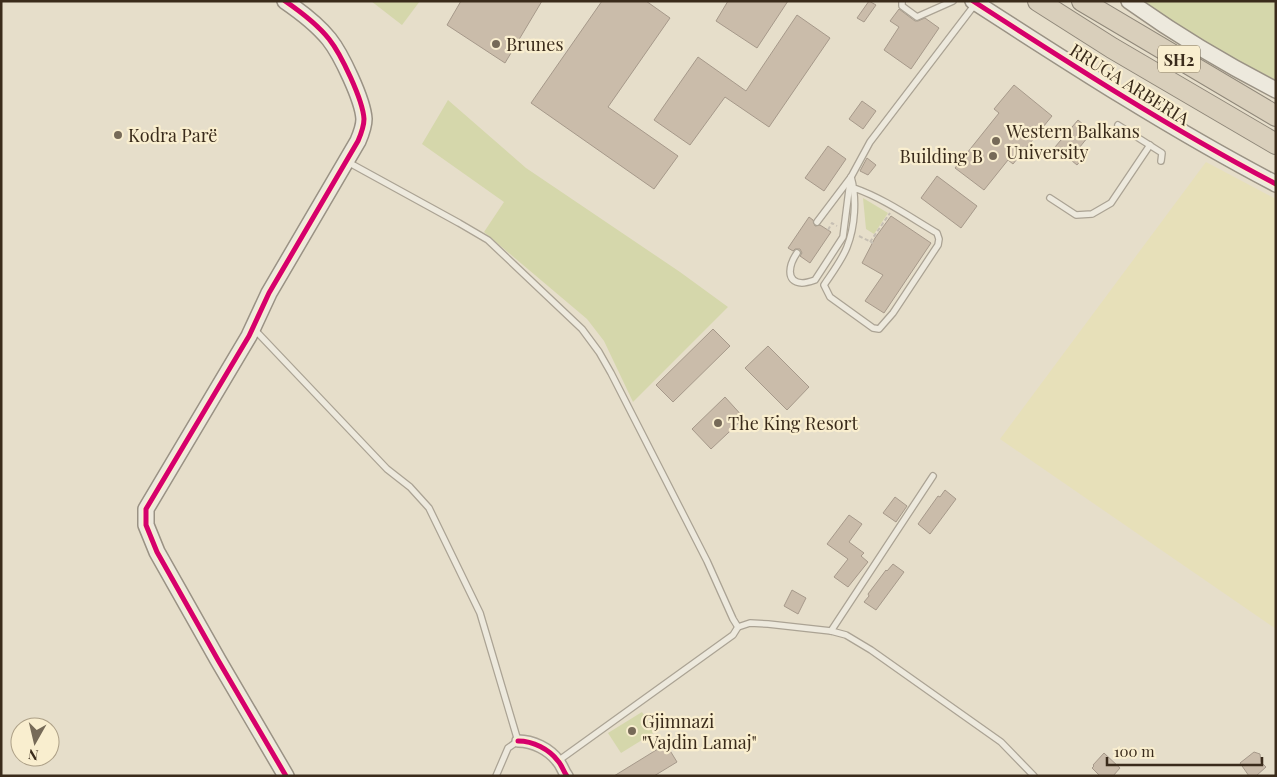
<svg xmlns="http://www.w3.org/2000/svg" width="1277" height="777" font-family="'Playfair Display',serif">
  <rect width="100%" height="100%" fill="#e6deca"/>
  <!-- farmland -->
  <polygon fill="#e7e0b9" points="1206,162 1276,199 1276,629 1000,439"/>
  <!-- green -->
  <g fill="#d5d7ab">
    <polygon points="371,1 420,1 402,25"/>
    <path d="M1141,1H1276V80C1230,56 1181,34 1141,1Z"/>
    <polygon points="448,100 526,168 680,272 728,307 633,402 604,341 587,319 484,232 504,202 422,144"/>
    <polygon points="863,198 888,213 874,234 866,229"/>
    <polygon points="642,712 655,732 621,753 608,733"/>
  </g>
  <!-- building -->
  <g fill="#cabcaa" stroke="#a6998a">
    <polygon points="461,1 542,1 505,63 447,25"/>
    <polygon points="602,1 646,1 670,18 608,107 678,156 654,189 531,103"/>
    <polygon points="728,1 788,1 757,48 716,21"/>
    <polygon points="869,1 876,5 864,22 857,18"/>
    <polygon points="899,9 915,21 918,21 925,18 939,28 911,69 884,50 899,27 890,21"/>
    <polygon points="797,15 830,38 769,127 725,97 690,145 654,120 698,57 746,91"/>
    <polygon points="1014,85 1052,116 1013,164 1008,160 984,190 955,168 999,113 994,109"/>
    <polygon points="862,101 876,111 863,129 849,119"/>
    <polygon points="1078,120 1092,132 1075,153 1082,159 1077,165 1055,147"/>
    <polygon points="828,146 846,159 824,191 805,178"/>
    <polygon points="867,158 876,165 868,175 860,171"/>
    <polygon points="937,176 977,206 961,228 921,198"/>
    <polygon points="891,216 931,243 884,313 865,301 883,275 862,263 875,238"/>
    <polygon points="809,217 813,220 815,226 820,225 831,232 810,263 800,256 802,253 800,249 795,249 793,251 788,248"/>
    <polygon points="713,329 730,346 673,402 656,385"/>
    <polygon points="768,346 809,387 787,410 745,368"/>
    <polygon points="725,397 744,418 711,449 692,429"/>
    <polygon points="945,490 956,499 930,534 918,524 938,496 940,497"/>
    <polygon points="895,497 907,506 896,522 883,513"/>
    <polygon points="849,515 862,524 849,542 864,553 861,556 868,562 848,587 834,577 848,559 827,544"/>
    <polygon points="893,564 904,572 876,610 864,602 869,596 868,594 886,570 887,571"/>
    <polygon points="792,590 806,598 798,614 784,606"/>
    <polygon points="666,744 677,762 654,776 614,776"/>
    <polygon points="1254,752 1260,754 1261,762 1266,767 1256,776 1249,776 1240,763"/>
    <polygon points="1104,753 1120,768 1113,776 1100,776 1092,768 1094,766 1093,765"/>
  </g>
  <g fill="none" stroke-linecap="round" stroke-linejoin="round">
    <defs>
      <g id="lane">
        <polyline points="902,1 902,6 917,17 953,1"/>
        <polyline points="1118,125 1162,153 1161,161"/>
        <polyline points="346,161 459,223 488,240 582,329 599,352 611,373 707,561 733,619 738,627"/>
        <path d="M851,177C857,198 855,227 847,247C842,260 832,273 824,285L830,297L873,328L879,329L893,313L938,245L939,239L937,233C910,217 883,198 854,188"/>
        <polyline points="1050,198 1076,215 1092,214 1111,203 1150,145"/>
        <polyline points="817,222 851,177 870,142 976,3"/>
        <path d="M797,253C790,263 784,282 802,283C806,283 812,281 815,280L843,237L850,182"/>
        <polyline points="254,329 387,469 410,487 429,508 480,613 518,741 508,748 496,776"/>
        <polyline points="831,631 933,476"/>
        <polyline points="558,761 733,635 738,627 750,623 768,624 831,631 846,635 871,650 1001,742 1034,776"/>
      </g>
      <path id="street" d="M518,741C533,741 549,749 558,761C562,765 563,771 567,776"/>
      <g id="secondary">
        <path d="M285,1C301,12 317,24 329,39C341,54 363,100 364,119C364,127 361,134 358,141L269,293L249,336L146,509V525L157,552L218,660L286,776"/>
        <path d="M973,1C1072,65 1171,129 1276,184"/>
        <path d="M1129,1C1175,34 1225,64 1276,90"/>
      </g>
      <g id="highway">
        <polyline points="1038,1 1112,48 1276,144"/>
        <polyline points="1082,1 1276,116"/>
      </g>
    </defs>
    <!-- lane casing -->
    <use href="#lane" stroke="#aba394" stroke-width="8"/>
    <!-- street casing -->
    <use href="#street" stroke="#aba394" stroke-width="14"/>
    <!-- secondary casing -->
    <use href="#secondary" stroke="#9a9284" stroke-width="18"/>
    <!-- highway casing -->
    <use href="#highway" stroke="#90887a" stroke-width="22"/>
    <!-- path -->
    <g stroke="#c6bfb3" stroke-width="2" stroke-dasharray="4 2.5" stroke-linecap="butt">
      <polyline points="828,230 832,223 837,226"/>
      <polyline points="859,236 873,243"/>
      <polyline points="870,242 890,213"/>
    </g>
    <!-- lane -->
    <use href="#lane" stroke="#ede9dd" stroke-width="5.5"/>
    <!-- street -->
    <use href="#street" stroke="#ede9dd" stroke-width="11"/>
    <!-- secondary -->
    <use href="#secondary" stroke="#ede9dd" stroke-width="15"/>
    <!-- highway -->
    <use href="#highway" stroke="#d9cfbb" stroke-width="20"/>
    <defs>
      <g id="cycleway">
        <path d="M285,1C301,12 317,24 329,39C341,54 363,100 364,119C364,127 361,134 358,141L269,293L249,336L146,509V525L157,552L218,660L286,776"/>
        <path d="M973,1C1072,65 1171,129 1276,184"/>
        <path d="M518,741C533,741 549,749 558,761C562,765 563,771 567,776"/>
      </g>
    </defs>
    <!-- cycleway casing -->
    <use href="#cycleway" stroke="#f9eecf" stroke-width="8"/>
    <!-- cycleway -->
    <use href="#cycleway" stroke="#d6006c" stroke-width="5"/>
  </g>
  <!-- markers -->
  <g fill="#766a58" stroke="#f9eecf" stroke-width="2">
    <circle cx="496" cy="44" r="5"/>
    <circle cx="118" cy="135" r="5"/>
    <circle cx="996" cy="141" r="5"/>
    <circle cx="993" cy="156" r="5"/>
    <circle cx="718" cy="423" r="5"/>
    <circle cx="632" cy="731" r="5"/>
  </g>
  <g text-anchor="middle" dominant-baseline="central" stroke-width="4.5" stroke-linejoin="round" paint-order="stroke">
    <!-- shield labels -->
    <rect fill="#f9eecf" stroke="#736651" stroke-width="1" x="1158" y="45.5" width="42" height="27" rx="4"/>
    <g font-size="16" font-weight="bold" fill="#3a2b1b">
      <text x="1179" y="59">SH2</text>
    </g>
    <!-- poi labels -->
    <g font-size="18" fill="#3a2b1b" stroke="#f9eecf" text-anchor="start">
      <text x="506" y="44">Brunes</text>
      <text x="1006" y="131">Western Balkans<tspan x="1006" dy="21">University</tspan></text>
      <text x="128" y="135">Kodra Parë</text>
      <text x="983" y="156" text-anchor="end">Building B</text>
      <text x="728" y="423">The King Resort</text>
      <text x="642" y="721">Gjimnazi<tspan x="642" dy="21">"Vajdin Lamaj"</tspan></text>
    </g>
    <!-- street labels -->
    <g font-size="18" fill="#3a2b1b" stroke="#f9eecf">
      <text transform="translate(1130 84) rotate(32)">RRUGA ARBERIA</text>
    </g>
  </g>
  <!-- border -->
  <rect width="1277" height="777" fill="none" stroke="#3a2b1b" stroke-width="5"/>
  <!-- north arrow -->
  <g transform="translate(35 742) rotate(188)"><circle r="24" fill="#f9eecf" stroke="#ada087"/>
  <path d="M0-4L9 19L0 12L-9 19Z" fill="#766a58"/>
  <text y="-8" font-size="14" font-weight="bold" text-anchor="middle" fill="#3a2b1b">N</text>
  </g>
  <!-- scale -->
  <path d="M1107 757v8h155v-8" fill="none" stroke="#3a2b1b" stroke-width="2.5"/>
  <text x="1114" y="757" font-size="15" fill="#3a2b1b" stroke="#f9eecf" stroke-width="4" paint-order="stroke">100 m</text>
</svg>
